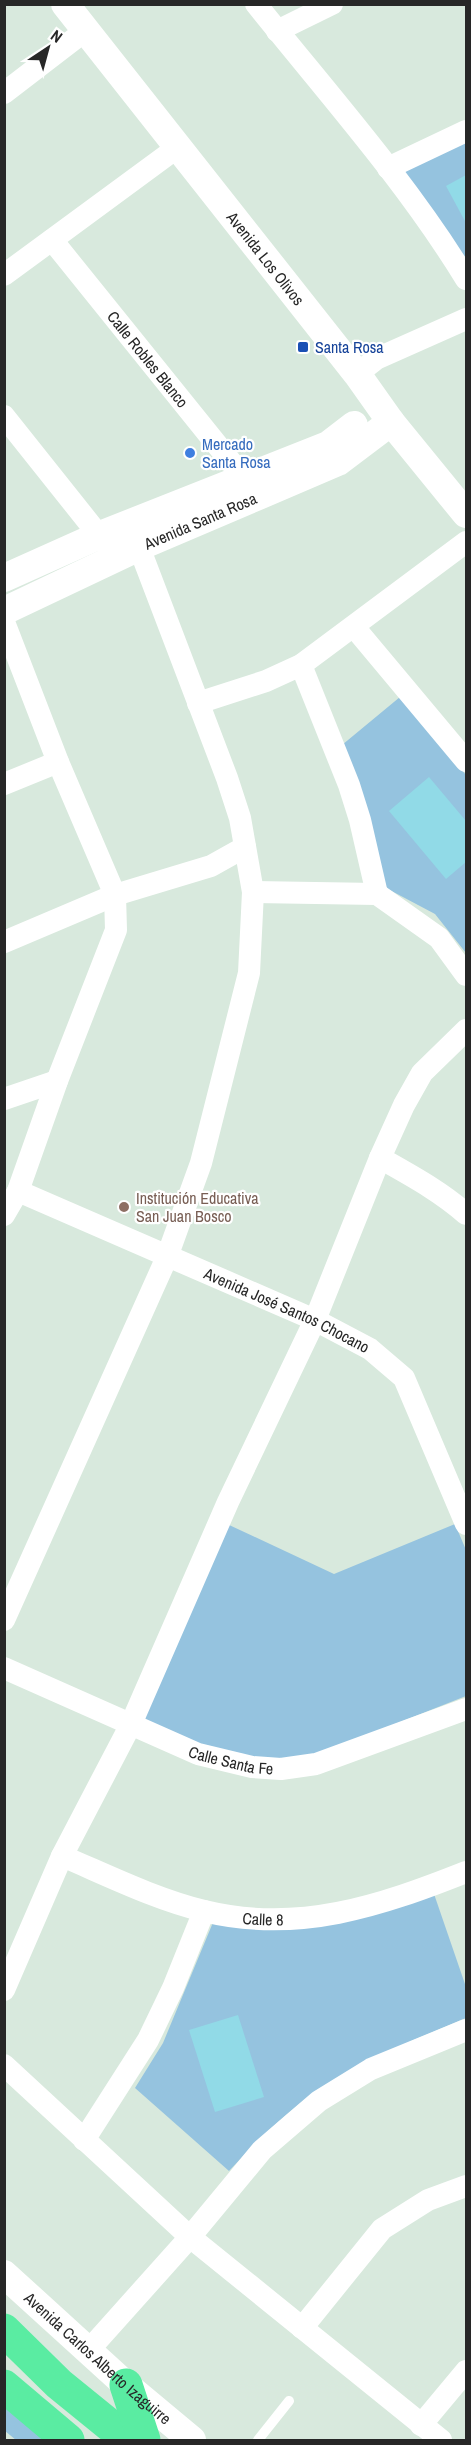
<svg xmlns="http://www.w3.org/2000/svg" width="471" height="2445" font-family="'Archivo Narrow',sans-serif">
  <rect width="100%" height="100%" fill="#d8e9dd"/>
  <!-- green -->
  <g fill="#95c3df">
    <polygon points="466,141 466,261 401,173"/>
    <polygon points="400,697 466,775 466,953 435,914 384,887 342,745"/>
    <polygon points="227,1524 334,1574 455,1524 466,1550 466,1696 322,1753 291,1759 251,1758 202,1745 141,1719"/>
    <path d="M433,1891L466,1987V2018C417,2039 366,2058 321,2088C287,2111 258,2140 229,2171L135,2088L163,2043L214,1920Z"/>
    <polygon points="4,2398 52,2440 16,2440 5,2431"/>
  </g>
  <!-- pitch -->
  <g fill="#91dae7">
    <polygon points="466,175 466,223 446,186"/>
    <polygon points="429,777 466,821 466,862 446,879 389,811"/>
    <polygon points="238,2015 264,2097 215,2112 189,2030"/>
  </g>
  <g fill="none" stroke-linecap="round" stroke-linejoin="round">
    <!-- service -->
    <polyline stroke="#fff" stroke-width="10" points="258,2440 289,2401"/>
    <!-- minor -->
    <g stroke="#fff" stroke-width="22">
      <path d="M256,4C328,94 406,181 466,279"/>
      <polyline points="277,31 332,4"/>
      <polyline points="4,93 86,30"/>
      <polyline points="388,168 466,131"/>
      <path id="s1" d="M52,240L243,477"/>
      <polyline points="4,275 178,147"/>
      <polyline points="357,374 376,359 466,319"/>
      <polyline points="4,416 109,548"/>
      <polyline points="4,622 58,762 115,895 116,930 57,1081 18,1191 4,1215"/>
      <polyline points="354,627 466,761"/>
      <polyline points="301,665 349,785 360,820 377,894"/>
      <polyline points="198,703 266,681 301,665 466,542"/>
      <polyline points="4,784 58,762"/>
      <polyline points="253,892 377,894 439,938 466,975"/>
      <polyline points="4,942 115,895 211,866 245,847"/>
      <polyline points="4,1099 57,1081"/>
      <path d="M380,1158C410,1175 440,1191 466,1214"/>
      <path id="s2" d="M18,1191L315,1320L370,1349L404,1378L466,1524"/>
      <polyline points="4,1620 167,1257 201,1163 249,973 253,892 240,818 227,778 139,547"/>
      <path id="s3" d="M4,1668L198,1754L252,1767L281,1769L316,1764L466,1709"/>
      <path id="s4" d="M62,1856C109,1876 155,1899 204,1911C298,1934 380,1906 466,1872"/>
      <polyline points="4,1990 62,1856 131,1724 228,1502 315,1320 380,1158 404,1105 422,1073 466,1030"/>
      <polyline points="4,2065 190,2237 441,2440"/>
      <polyline points="84,2140 148,2040 173,1988 204,1911"/>
      <polyline points="302,2328 382,2229 428,2200 466,2186"/>
      <polyline points="88,2351 190,2237 262,2150 319,2101 371,2069 466,2030"/>
      <polyline points="421,2425 466,2371"/>
    </g>
    <!-- tertiary -->
    <g stroke="#fff" stroke-width="28">
      <path id="s5" d="M65,4L357,374L391,422L466,514"/>
      <polyline points="4,578 100,535 328,445 354,425"/>
      <path id="s6" d="M4,611L139,547L338,462L391,422"/>
      <path id="s7" d="M4,2274L126,2385L192,2440"/>
    </g>
    <!-- primary -->
    <g stroke="#5aeca2" stroke-width="33">
      <polyline points="4,2330 59,2384 128,2440"/>
      <polyline points="126,2385 144,2440"/>
      <polyline points="4,2386 68,2440"/>
    </g>
  </g>
  <!-- markers -->
  <rect fill="#1a4fb4" stroke="#fff" stroke-width="2" x="297" y="341" width="12" height="12" rx="3"/>
  <circle fill="#3f7fe0" stroke="#fff" stroke-width="2" cx="190" cy="453" r="6"/>
  <circle fill="#8d6e63" stroke="#fff" stroke-width="2" cx="124" cy="1207" r="6"/>
  <g text-anchor="middle" dominant-baseline="central" stroke-width="4.5" stroke-linejoin="round" paint-order="stroke">
    <!-- street labels -->
    <g font-size="16" fill="#272727" stroke="#fff">
      <text stroke="none"><textPath href="#s5" startOffset="324">Avenida Los Olivos</textPath></text>
      <text stroke="none"><textPath href="#s1" startOffset="153">Calle Robles Blanco</textPath></text>
      <text stroke="none"><textPath href="#s6" startOffset="216">Avenida Santa Rosa</textPath></text>
      <text stroke="none"><textPath href="#s2" startOffset="294">Avenida José Santos Chocano</textPath></text>
      <text stroke="none"><textPath href="#s3" startOffset="246">Calle Santa Fe</textPath></text>
      <text stroke="none"><textPath href="#s4" startOffset="212">Calle 8</textPath></text>
      <text stroke="none"><textPath href="#s7" startOffset="126">Avenida Carlos Alberto Izaguirre</textPath></text>
    </g>
    <!-- transit labels -->
    <g font-size="16" fill="#164399" stroke="#fff" text-anchor="start">
      <text x="315" y="347">Santa Rosa</text>
    </g>
    <!-- shop labels -->
    <g font-size="16" fill="#366cbe" stroke="#fff" text-anchor="start">
      <text x="202" y="444">Mercado<tspan x="202" dy="18">Santa Rosa</tspan></text>
    </g>
    <!-- education labels -->
    <g font-size="16" fill="#785e54" stroke="#fff" text-anchor="start">
      <text x="136" y="1198">Institución Educativa<tspan x="136" dy="18">San Juan Bosco</tspan></text>
    </g>
  </g>
  <!-- border -->
  <rect width="471" height="2445" fill="none" stroke="#272727" stroke-width="12"/>
  <!-- north arrow -->
  <g transform="translate(48 48) rotate(36)" stroke="#ffffff" stroke-width="4.5" paint-order="stroke">
  <path d="M0-4.5L10 22L0 15L-10 22Z" fill="#272727"/>
  <text y="-9" font-size="16" font-weight="bold" text-anchor="middle" fill="#272727">N</text>
  </g>
</svg>
